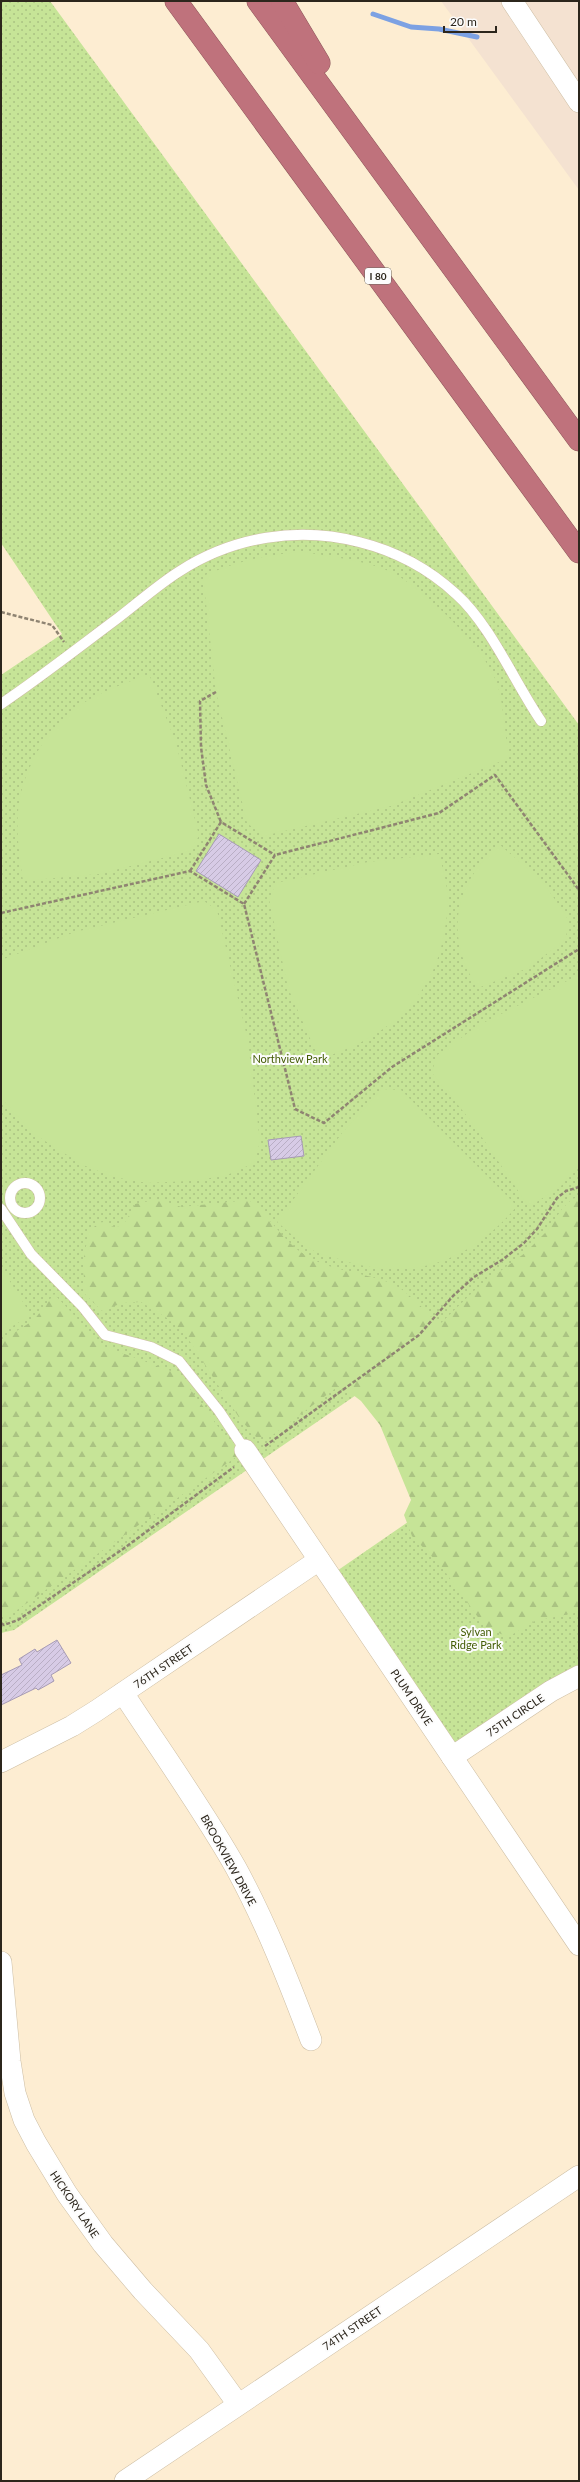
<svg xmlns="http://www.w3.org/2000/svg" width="580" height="2482" font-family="Lato,sans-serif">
  <defs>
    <pattern id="grass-dots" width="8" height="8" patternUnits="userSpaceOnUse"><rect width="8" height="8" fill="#c6e497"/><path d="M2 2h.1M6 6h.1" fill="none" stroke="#aac382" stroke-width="1.8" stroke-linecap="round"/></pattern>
    <pattern id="forest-firs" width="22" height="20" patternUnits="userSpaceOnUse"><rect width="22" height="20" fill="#c6e497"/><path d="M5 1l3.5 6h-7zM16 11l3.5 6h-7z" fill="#aac382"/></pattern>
    <pattern id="building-hatch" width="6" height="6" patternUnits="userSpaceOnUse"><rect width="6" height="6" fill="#d7cbe6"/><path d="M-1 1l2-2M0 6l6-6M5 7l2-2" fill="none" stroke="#b9aec5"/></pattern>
  </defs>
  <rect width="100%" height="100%" fill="#fdedd2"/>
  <!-- commercial -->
  <polygon fill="#f4e2d1" points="441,1 579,1 579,190"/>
  <!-- grass -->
  <polygon fill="url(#grass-dots)" points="1,1 50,1 579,725 579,1676 452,1757 331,1575 437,1502 362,1391 14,1630 1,1633 1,675 62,634 1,543"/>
  <!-- forest -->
  <g fill="url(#forest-firs)">
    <path d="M579,1197V1612L535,1621L508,1637L485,1627L441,1566L412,1536L404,1515L411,1500L380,1425L361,1401L340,1385L270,1437H256L240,1419L185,1334L167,1318L141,1302L122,1303L102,1311L85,1294L83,1263L89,1230L102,1222L116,1228L126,1221L135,1204L159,1199L181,1207L249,1200C270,1216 282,1241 305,1255C330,1271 361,1272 388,1282C409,1290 423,1311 440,1324L476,1289L525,1253L546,1232L562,1209L572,1199Z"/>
    <polygon points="54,1294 103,1346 179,1374 239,1455 7,1617 1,1613 1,1341 34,1320"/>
  </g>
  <!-- garden -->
  <g fill="#c6e497">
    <path d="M300,552C325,555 375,562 397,575C429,595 487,649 498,686C504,709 505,735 509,758L391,806L263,836L247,823L216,692L203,576C236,562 263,555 300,552Z"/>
    <path d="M149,674L176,743L199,836L190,851L99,874L23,881C19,853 14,822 21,793C29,759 52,722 82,704C102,691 126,683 149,674Z"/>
    <path d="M500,845L542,881L566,915L569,924L565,940L528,968L478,988C444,938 453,883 500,845Z"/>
    <path d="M439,854C442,866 446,878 447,890C449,903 447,919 444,933C433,1002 383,1039 319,1059L288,988L269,899L276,883L368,862Z"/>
    <polygon points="204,901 217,910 248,1041 260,1142 254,1163 225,1176 188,1181 147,1183 114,1177 83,1165 34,1134 1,1098 1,960 75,932"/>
    <polygon points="579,975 579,1164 561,1186 529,1207 471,1121 432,1073 436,1056 479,1025"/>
    <path d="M382,1089L401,1090L517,1206C471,1261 412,1283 342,1260C333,1257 324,1256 316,1252C302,1245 289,1232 277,1222L342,1133Z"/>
    <polygon points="1,1267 31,1315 1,1333"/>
  </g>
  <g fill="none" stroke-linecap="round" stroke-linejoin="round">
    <!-- stream -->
    <polyline stroke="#7ca1e3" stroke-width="5" points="373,14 411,27 439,29 477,37"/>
  </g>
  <!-- building -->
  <g fill="url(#building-hatch)" stroke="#a79bb5">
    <polygon points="219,834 261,860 238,897 196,871"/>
    <polygon points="301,1136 304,1156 271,1160 268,1140"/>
    <polygon points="57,1640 71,1663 51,1675 54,1681 47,1685 38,1690 36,1688 1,1705 1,1675 22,1665 19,1659 35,1649 37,1652"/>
  </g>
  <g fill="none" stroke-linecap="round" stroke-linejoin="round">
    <defs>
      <g id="lane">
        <path d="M1,704C41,677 79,647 118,618C139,602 159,584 180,571C233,537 298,526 359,542C395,551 429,569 456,594C490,624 515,683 541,721"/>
        <circle cx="25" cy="1198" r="15"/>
        <polyline points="1,1209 31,1254 82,1306 105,1335 151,1347 179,1361 219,1411 245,1450"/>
      </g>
      <g id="street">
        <polyline points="512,1 579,102"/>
        <polyline points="245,1450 579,1945"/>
        <path d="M123,1693C161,1751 202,1808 236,1868C266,1923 289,1982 311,2040"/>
        <polyline points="452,1757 551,1691 579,1676"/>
        <polyline points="1,1762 72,1726 96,1711 319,1560"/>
        <polyline points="1,1962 10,2061 15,2093 24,2120 36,2143 67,2194 103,2244 143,2291 199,2350 238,2404"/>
        <polyline points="125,2481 579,2176"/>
      </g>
      <g id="highway">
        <polyline points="176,1 579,552"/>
        <polyline points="258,1 579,440"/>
        <polyline points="282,1 319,63"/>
      </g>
    </defs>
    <!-- lane casing -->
    <use href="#lane" stroke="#cdbea4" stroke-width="11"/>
    <!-- street casing -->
    <use href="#street" stroke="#cdbea4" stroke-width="22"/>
    <!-- highway casing -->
    <use href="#highway" stroke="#8c575a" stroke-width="23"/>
    <!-- path -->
    <g stroke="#8f8472" stroke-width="2.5" stroke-dasharray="4 2" stroke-linecap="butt">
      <polyline points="1,612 52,625 64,642"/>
      <polyline points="216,692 200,701 201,747 206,785 221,822"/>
      <polyline points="190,871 221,822 275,855"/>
      <polyline points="244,904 275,855 439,813 495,775 579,890"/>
      <polyline points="1,913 190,871 244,904 295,1109 324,1123 392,1067 579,949"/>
      <polyline points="265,1446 419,1335 453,1296 474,1277 502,1260 524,1243 537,1229 557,1198 566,1191 579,1187"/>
      <polyline points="1,1623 4,1625 18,1620 123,1549 234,1467"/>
    </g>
    <!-- lane -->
    <use href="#lane" stroke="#fff" stroke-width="10"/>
    <!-- street -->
    <use href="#street" stroke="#fff" stroke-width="21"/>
    <!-- highway -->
    <use href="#highway" stroke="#bf727c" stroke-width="22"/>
  </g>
  <g text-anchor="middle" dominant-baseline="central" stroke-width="4" stroke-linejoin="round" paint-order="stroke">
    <!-- shield labels -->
    <rect fill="#fcfcfc" stroke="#6a665f" stroke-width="1" x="365" y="268" width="26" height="16" rx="3"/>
    <g font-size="10" font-weight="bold" fill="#2c261c">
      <text x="378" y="276">I 80</text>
    </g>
    <!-- park labels -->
    <g font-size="11" fill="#435c04" stroke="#fcfcfc">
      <text x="290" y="1058">Northview Park</text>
      <text x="476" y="1631">Sylvan<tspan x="476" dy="13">Ridge Park</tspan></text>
    </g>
    <!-- street labels -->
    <g font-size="11" fill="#2c261c" stroke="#fcfcfc">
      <text transform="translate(163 1666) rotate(-34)">76TH STREET</text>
      <text transform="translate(412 1697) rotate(56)">PLUM DRIVE</text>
      <text transform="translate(515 1715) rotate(-34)">75TH CIRCLE</text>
      <text transform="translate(229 1860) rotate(61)">BROOKVIEW DRIVE</text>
      <text transform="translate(75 2204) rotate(56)">HICKORY LANE</text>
      <text transform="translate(352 2328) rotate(-34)">74TH STREET</text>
    </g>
  </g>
  <!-- border -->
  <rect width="580" height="2482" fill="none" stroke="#2c261c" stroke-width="4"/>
  <!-- scale -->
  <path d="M444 26v6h52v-6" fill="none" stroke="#2c261c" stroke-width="2"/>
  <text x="450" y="26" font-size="12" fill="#2c261c" stroke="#fcfcfc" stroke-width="3" paint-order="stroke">20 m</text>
</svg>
